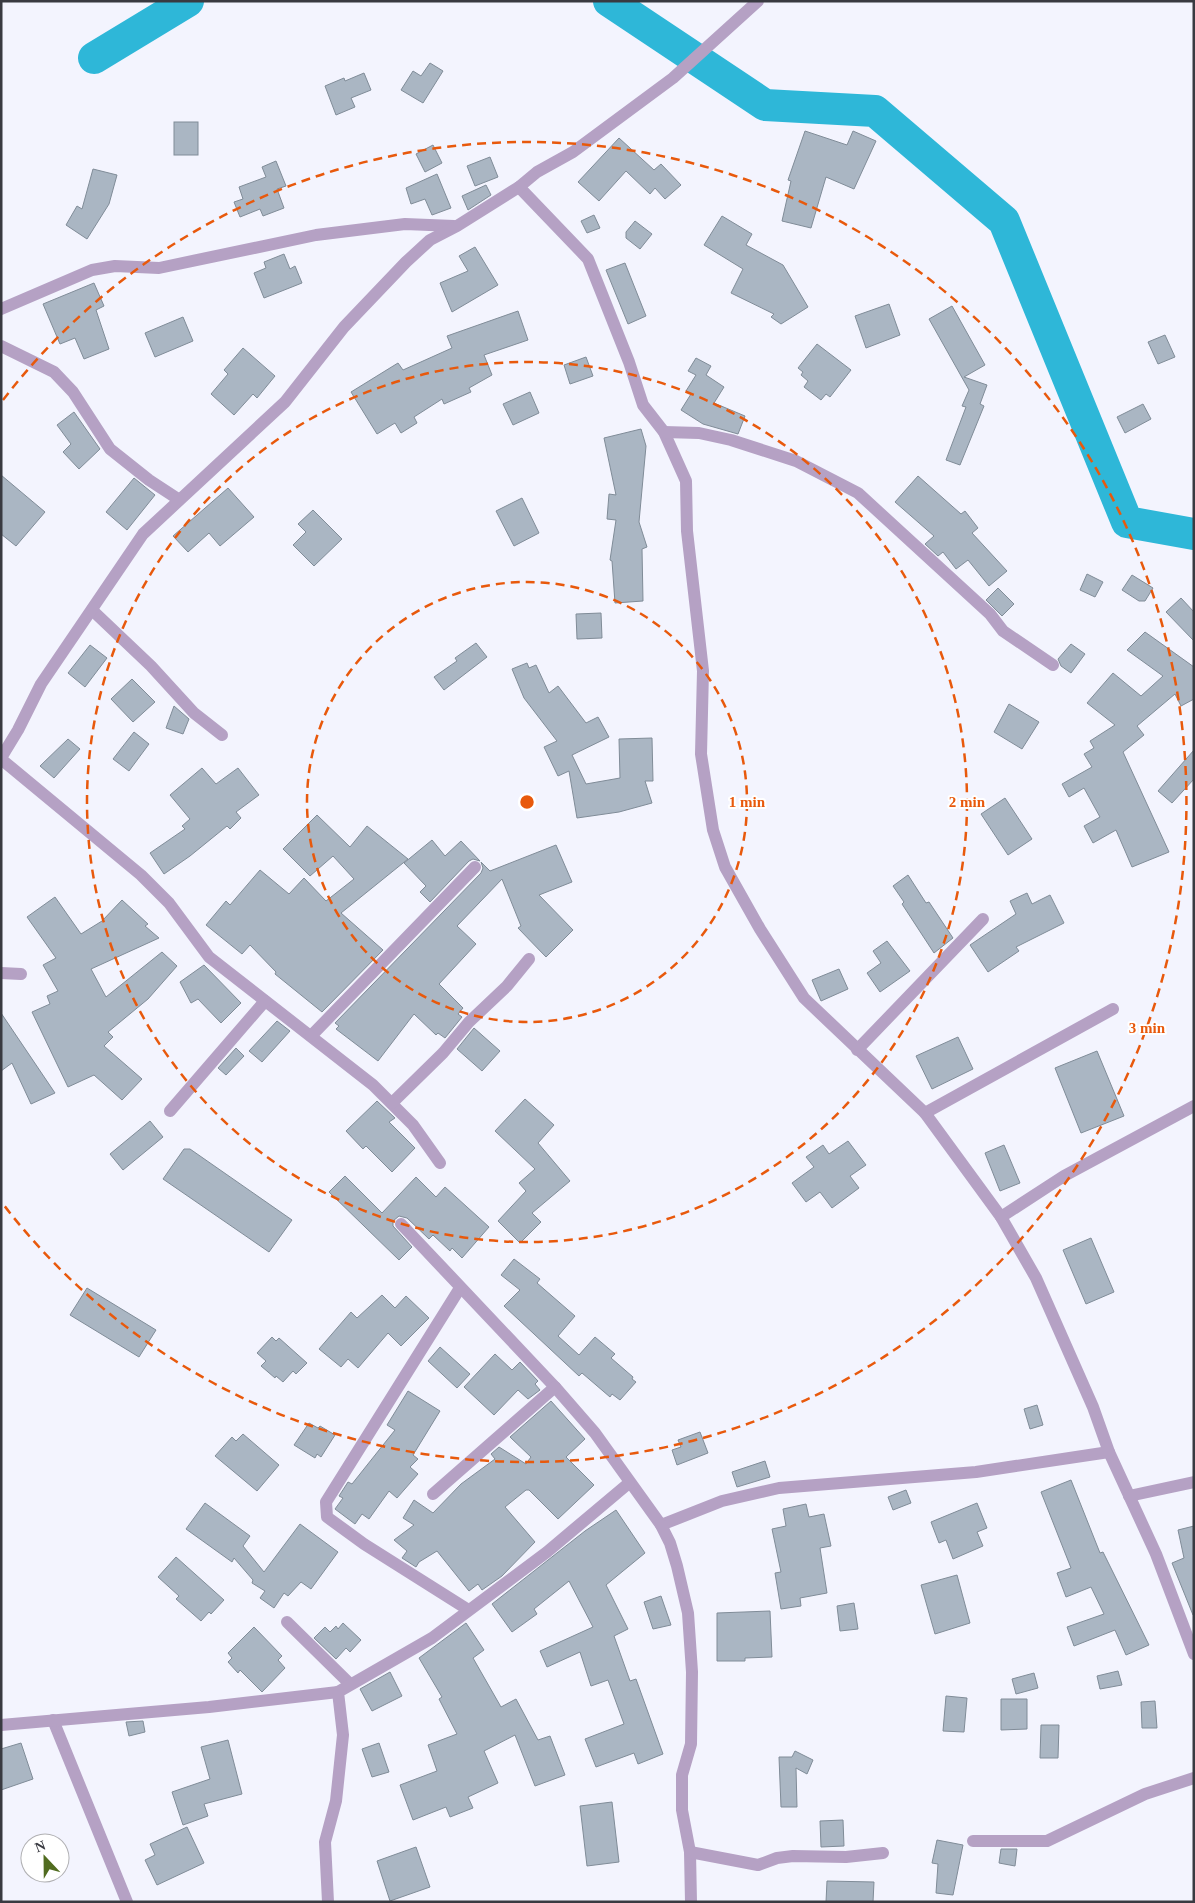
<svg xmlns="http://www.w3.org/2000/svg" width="1195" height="1903" font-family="Georgia,serif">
  <rect width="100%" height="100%" fill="#f3f4fe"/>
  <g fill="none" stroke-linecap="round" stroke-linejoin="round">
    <!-- river -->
    <g stroke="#2eb7d8" stroke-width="32">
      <polyline points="609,1 765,105 875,111 1004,221 1127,522 1194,534"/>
      <polyline points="94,58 188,1"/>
    </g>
  </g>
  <!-- building -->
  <g fill="#aab6c3" stroke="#808c98">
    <polygon points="430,63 443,71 423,103 401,90 413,71 421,76"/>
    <polygon points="364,73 371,90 351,98 355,107 336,115 325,86 344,78 345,81"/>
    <rect x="174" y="122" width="24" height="33"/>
    <polygon points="805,131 847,145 853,131 876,141 854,189 826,177 811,228 782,221 791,181 788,180"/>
    <polygon points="619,138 654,170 661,164 681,185 665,199 655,188 650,194 626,171 599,201 578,182"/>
    <polygon points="433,145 442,163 425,172 416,154"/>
    <polygon points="490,157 498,177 475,186 467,166"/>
    <polygon points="276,161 286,186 277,189 284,208 263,216 260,209 240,217 234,202 243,199 239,187 266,177 262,167"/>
    <polygon points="93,169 117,175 109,204 87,239 66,225 77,206 82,209"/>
    <polygon points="437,174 451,208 432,215 425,199 411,204 406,188"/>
    <polygon points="486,185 491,195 468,210 462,196"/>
    <polygon points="594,215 600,228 587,233 581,221"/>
    <polygon points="722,216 752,234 746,245 783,265 808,307 781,324 771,317 774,314 731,293 743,269 704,245"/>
    <polygon points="635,221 652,234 640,249 626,238 626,232"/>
    <polygon points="475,247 498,285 452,312 440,283 468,271 459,256"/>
    <polygon points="284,254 290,269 295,266 302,283 264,298 254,273 266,268 264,262"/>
    <polygon points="625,263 646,316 628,324 606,270"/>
    <polygon points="94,283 104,306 96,310 109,349 84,359 75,338 60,344 43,304"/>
    <polygon points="889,304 900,335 866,348 855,316"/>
    <polygon points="952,306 985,365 964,377 987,385 980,404 984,406 960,465 946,460 966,407 962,406 969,390 929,319"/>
    <polygon points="518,311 528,340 484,355 492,375 469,388 471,392 444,404 442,399 414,417 417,423 401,433 395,423 377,434 351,392 398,363 403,370 452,348 447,336"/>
    <polygon points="183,317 193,341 155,357 145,333"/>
    <polygon points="1165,335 1175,357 1158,364 1148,342"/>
    <polygon points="817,344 851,370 830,397 826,394 821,400 804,387 808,381 801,375 803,372 798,368"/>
    <polygon points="243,348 275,376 257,398 253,394 234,415 211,394 228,374 224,370"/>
    <polygon points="586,357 593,376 570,384 564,365"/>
    <polygon points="696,358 711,366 706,375 724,387 714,403 745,416 738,434 703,424 681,410 691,394 686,391 696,375 688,371"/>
    <polygon points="530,392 539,413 513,425 503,404"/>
    <polygon points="1143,404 1151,419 1125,433 1117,417"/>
    <polygon points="74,412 100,449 79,469 63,452 71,444 57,425"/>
    <polygon points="641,429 646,446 639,522 647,547 642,549 643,601 615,603 612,561 610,560 616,520 607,519 609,494 616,495 604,438"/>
    <polygon points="1,475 45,512 16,546 1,534"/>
    <polygon points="918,476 961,514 965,511 978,528 972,533 1007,571 989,586 968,560 956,569 943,552 938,556 925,544 934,536 895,502"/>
    <polygon points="134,478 155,495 127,530 106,512"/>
    <polygon points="228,488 254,517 220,546 209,533 188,552 173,536"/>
    <polygon points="522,498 539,533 514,546 496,511"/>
    <polygon points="313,510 342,539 314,566 293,545 306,532 298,524"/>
    <polygon points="1087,574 1103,582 1095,597 1080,590"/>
    <polygon points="1132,575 1153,588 1145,601 1139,601 1122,590"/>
    <polygon points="998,588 1014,604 1002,616 986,600"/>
    <polygon points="1181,598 1194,612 1194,641 1166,612"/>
    <polygon points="601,613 602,638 577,639 576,614"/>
    <polygon points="1145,632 1194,667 1194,699 1181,706 1175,694 1137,726 1144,735 1123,752 1169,852 1132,867 1116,830 1093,843 1084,826 1100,817 1084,788 1069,797 1062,784 1092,767 1084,754 1094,748 1090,741 1115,725 1087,703 1113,673 1141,696 1163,676 1127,650"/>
    <polygon points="476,643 487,657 444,690 434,677 457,661 455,658"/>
    <polygon points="1071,644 1085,654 1071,673 1061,666 1058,659"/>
    <polygon points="90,645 107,658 85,687 68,673"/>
    <polygon points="527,663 529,668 536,665 549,693 558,686 586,723 598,717 609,737 572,755 586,784 620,778 619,739 652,738 653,781 645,781 652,803 619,812 577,818 569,771 558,776 544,747 557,741 524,698 512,669"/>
    <polygon points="132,679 155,702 133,722 111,699"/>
    <polygon points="1009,704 1039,722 1022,749 994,732"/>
    <polygon points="174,706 189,719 183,734 166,728"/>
    <polygon points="134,732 149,744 129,771 113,759"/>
    <polygon points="68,739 80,749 54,778 40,766"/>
    <polygon points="1194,750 1194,779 1172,803 1158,791"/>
    <polygon points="202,768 216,784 238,768 259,795 236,812 241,818 230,829 227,826 190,856 164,874 150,853 185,829 182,826 190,819 170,795"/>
    <polygon points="1005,798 1032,839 1008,855 981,814"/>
    <polygon points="317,815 350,847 367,826 408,859 341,913 383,950 322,1012 275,974 276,972 250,945 242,954 206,925 226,901 230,905 260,870 289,894 304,878 326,901 354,879 333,856 310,876 283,849"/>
    <polygon points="432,840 445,856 461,841 480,861 473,859 469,861 430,902 420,892 426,886 404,863"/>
    <polygon points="556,845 572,882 539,895 573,930 546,957 518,928 521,926 502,879 457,926 476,944 439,984 463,1008 458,1014 462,1017 445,1038 438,1033 436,1035 414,1014 378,1061 336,1029 339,1026 335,1023 481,873 483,868 481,862 490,871"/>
    <polygon points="908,875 926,903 929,902 953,938 934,953 902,904 904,902 893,886"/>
    <polygon points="1027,893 1032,904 1050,895 1064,923 1016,947 1019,951 988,972 970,945 1016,914 1010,901"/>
    <polygon points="55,897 81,934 102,921 122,900 148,924 145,926 159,938 91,969 106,997 162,952 177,966 148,999 108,1032 113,1037 104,1046 142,1079 122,1100 94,1075 68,1087 32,1012 50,1004 47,996 58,991 43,965 56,958 27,917"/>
    <polygon points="887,941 910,971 880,992 867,973 881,963 873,951"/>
    <polygon points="204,965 241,1003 221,1023 198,999 191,1003 180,982"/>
    <polygon points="839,969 848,989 821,1001 812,980"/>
    <polygon points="1,1013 55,1093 31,1104 12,1063 1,1071"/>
    <polygon points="277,1021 290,1031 262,1062 249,1051"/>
    <polygon points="474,1028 500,1051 482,1071 457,1049"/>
    <polygon points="958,1037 973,1069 932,1089 916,1056"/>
    <polygon points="236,1048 244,1056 226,1075 218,1068"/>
    <polygon points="1097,1051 1124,1116 1081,1133 1055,1068"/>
    <polygon points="525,1099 554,1125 538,1143 570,1181 532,1213 541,1222 520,1243 498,1221 526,1191 519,1183 535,1169 495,1131"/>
    <polygon points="377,1101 395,1118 389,1122 415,1148 392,1172 366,1146 363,1149 346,1131"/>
    <polygon points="150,1121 163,1137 123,1170 110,1154"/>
    <polygon points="848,1141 866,1165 850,1176 859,1188 832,1208 820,1192 806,1202 792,1183 814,1167 806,1157 823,1145 829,1154"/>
    <polygon points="1004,1145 1020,1183 1000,1191 985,1153"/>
    <polygon points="184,1149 190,1149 292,1220 269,1252 163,1179"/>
    <polygon points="345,1176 382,1213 416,1177 436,1197 445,1187 489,1227 462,1258 452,1248 450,1251 433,1235 429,1239 407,1218 399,1216 393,1221 393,1226 412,1247 399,1260 329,1192"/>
    <polygon points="1091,1238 1114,1292 1086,1304 1063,1250"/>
    <polygon points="514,1259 540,1279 537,1283 575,1316 558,1336 579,1355 595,1337 615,1354 611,1358 633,1377 632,1379 636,1382 620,1400 612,1394 610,1397 582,1373 579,1376 504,1306 520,1290 501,1275"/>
    <polygon points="87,1288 156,1330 139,1357 70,1315"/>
    <polygon points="382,1295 395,1308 406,1296 429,1318 401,1346 388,1333 358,1368 348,1359 341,1367 319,1349 351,1312 357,1318"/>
    <polygon points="272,1337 276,1341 279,1338 307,1363 296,1374 293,1371 283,1382 276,1376 275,1378 261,1366 266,1361 257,1353"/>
    <polygon points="440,1347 470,1374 457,1388 428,1361"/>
    <polygon points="495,1354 512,1370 520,1362 538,1381 535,1384 540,1390 528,1399 518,1390 494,1415 464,1387"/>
    <polygon points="408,1391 440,1411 413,1455 418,1459 410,1467 418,1474 397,1498 389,1491 369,1519 362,1514 355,1524 335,1509 343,1498 339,1496 348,1482 352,1484 395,1430 387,1425"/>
    <polygon points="551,1401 585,1439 566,1457 594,1485 558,1519 529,1490 526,1490 505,1507 535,1542 502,1576 482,1590 478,1584 469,1591 437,1551 419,1562 416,1567 402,1558 407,1551 394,1540 414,1525 403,1518 414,1500 433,1513 461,1484 495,1459 491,1454 499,1447 526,1464 531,1457 510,1437"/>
    <polygon points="1037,1405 1043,1425 1030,1429 1024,1409"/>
    <polygon points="309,1423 318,1428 320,1426 335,1435 321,1457 317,1454 315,1458 294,1445"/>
    <polygon points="700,1432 708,1453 677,1465 672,1450 681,1447 678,1440"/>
    <polygon points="243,1434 279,1465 257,1491 215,1456 232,1437 236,1441"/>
    <polygon points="765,1461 770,1477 737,1487 732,1472"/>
    <polygon points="1071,1480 1100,1553 1103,1552 1149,1645 1126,1655 1115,1630 1074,1646 1067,1627 1104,1614 1091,1587 1066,1597 1057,1573 1071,1568 1041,1492"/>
    <polygon points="906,1490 911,1503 893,1510 888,1497"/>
    <polygon points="205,1503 250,1536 243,1546 264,1572 300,1524 338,1552 311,1589 301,1582 288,1596 284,1593 274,1608 260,1598 265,1591 252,1583 253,1580 234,1558 232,1562 186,1529"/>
    <polygon points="977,1503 987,1528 977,1532 983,1546 953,1559 946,1540 939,1543 931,1522"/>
    <polygon points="806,1504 809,1517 824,1514 831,1546 820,1548 827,1593 800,1598 801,1606 781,1609 775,1573 781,1572 772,1529 786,1526 783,1509"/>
    <polygon points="616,1510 645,1553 606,1585 628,1629 614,1636 630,1681 636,1679 663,1754 638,1764 634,1753 596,1767 585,1739 624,1724 608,1680 591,1686 580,1652 547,1667 540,1651 593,1627 569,1581 534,1609 537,1614 512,1632 492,1604 585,1531"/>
    <polygon points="1194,1526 1194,1615 1193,1615 1172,1563 1184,1558 1178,1530"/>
    <polygon points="176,1557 224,1600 211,1614 209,1612 201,1621 176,1599 179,1596 158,1577"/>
    <polygon points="957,1575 970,1623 935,1634 921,1585"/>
    <polygon points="661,1596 671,1625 653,1629 644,1602"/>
    <polygon points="854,1603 858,1629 840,1631 837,1606"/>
    <polygon points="770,1611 772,1657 745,1658 745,1661 717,1661 717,1613"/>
    <polygon points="343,1623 361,1640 350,1652 346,1648 336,1659 314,1638 325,1627 330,1632 336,1626 338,1629"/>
    <polygon points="466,1623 484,1650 473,1658 501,1707 516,1699 538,1740 550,1736 565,1775 535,1786 515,1735 484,1751 498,1783 468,1797 473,1808 450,1817 446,1807 413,1820 400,1785 437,1771 428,1745 457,1734 439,1699 442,1697 419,1658"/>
    <polygon points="254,1627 282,1656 278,1660 285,1668 262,1692 240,1670 238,1673 228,1662 232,1658 228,1653"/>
    <polygon points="1118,1671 1122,1685 1100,1689 1097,1676"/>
    <polygon points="390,1672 402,1696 372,1711 360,1689"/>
    <polygon points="1034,1673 1038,1688 1016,1694 1012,1679"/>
    <polygon points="946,1696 967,1698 964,1732 943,1731"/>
    <polygon points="1001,1699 1027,1699 1027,1729 1001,1730"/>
    <polygon points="1155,1701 1157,1728 1142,1728 1141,1702"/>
    <polygon points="143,1721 145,1732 129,1736 126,1722"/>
    <polygon points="1041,1725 1059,1725 1058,1758 1040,1758"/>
    <polygon points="228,1740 242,1794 204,1804 208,1816 183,1825 172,1792 210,1779 201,1747"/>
    <polygon points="21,1743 33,1779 1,1790 1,1749"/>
    <polygon points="379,1743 389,1772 372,1777 362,1749"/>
    <polygon points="795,1751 813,1760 807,1774 796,1768 797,1807 781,1807 779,1757 792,1757"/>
    <polygon points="612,1802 619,1862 587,1866 580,1806"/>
    <polygon points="843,1820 844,1846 821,1847 820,1821"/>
    <polygon points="187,1827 204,1863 157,1885 145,1860 155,1855 150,1844"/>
    <polygon points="937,1840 963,1845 953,1895 936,1893 938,1864 932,1863"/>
    <polygon points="416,1847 430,1887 390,1901 377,1861"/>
    <polygon points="1001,1849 1017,1849 1015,1866 999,1863"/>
    <polygon points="827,1881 874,1882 873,1902 826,1902"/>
  </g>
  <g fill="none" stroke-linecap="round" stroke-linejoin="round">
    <!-- minor -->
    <g stroke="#b5a1c4" stroke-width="12">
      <polyline points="519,187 588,259 629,362 643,405 664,432 686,481 687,531 703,671 701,754 713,830 725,867 760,929 804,998 925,1113 1001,1217 1036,1278 1093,1407 1109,1452 1156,1554 1194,1654"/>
      <polyline points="1,309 92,270 115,266 159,268 316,235 405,224 454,226"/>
      <polyline points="1,346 54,372 73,392 110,449 149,480 178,499"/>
      <polyline points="664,432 699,433 731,440 796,461 858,493 990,614 1003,631 1053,665"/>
      <polyline points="92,610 151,666 194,713 222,735"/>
      <polyline points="1,758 18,730 41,684 143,534 285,402 344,327 406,262 430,240 457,226 519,187 537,172 573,152 673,78 758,1"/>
      <polyline points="1,759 141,875 169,903 209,957 373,1085 413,1125 440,1163"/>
      <polyline points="1,973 21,974"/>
      <polyline points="311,1036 475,867"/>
      <polyline points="857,1050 983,919"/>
      <polyline points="392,1103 443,1053 469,1022 507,986 529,959"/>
      <polyline points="170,1111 265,1001"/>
      <polyline points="925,1113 1113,1009"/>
      <polyline points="1001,1217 1064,1176 1194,1106"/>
      <polyline points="401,1224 555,1387 595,1433 661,1525 722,1501 779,1488 976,1472 1109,1452"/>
      <polyline points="460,1288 326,1502 327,1517 364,1544 467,1609"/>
      <polyline points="433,1494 555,1387"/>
      <polyline points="1129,1496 1194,1482"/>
      <polyline points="661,1525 670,1543 677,1566 688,1613 692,1672 691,1744 682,1775 682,1810 690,1852 691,1902"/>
      <polyline points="287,1622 350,1684"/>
      <polyline points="53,1720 127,1902"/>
      <polyline points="1,1725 209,1707 338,1692"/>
      <polyline points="973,1841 1047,1841 1145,1794 1194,1778"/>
      <polyline points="690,1852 758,1865 777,1858 793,1856 846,1857 883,1853"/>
      <polyline points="328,1902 325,1842 336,1801 343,1735 338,1692 432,1638 547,1552 629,1483"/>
    </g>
  </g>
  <!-- distance rings -->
  <g fill="none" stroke="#e8590c" stroke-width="2.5" stroke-dasharray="9 6">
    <circle cx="527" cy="802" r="220"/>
    <circle cx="527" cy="802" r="440"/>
    <path d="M3 400A660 660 0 1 1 3 1204"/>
  </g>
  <circle cx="527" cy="802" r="8" fill="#e8590c" stroke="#fff" stroke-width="2.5"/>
  <g font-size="15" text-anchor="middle" font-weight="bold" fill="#e8590c" stroke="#fff" stroke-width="4" stroke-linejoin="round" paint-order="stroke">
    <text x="747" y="807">1 min</text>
    <text x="967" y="807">2 min</text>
    <text x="1147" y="1033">3 min</text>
  </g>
  <!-- border -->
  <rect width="1195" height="1903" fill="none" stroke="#393a41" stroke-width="5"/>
  <!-- north arrow -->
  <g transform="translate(45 1858) rotate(338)"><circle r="24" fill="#ffffff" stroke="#b0b0b3"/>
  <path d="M0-4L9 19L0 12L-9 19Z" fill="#516c20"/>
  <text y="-8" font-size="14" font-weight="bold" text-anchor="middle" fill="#393a41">N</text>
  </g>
</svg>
